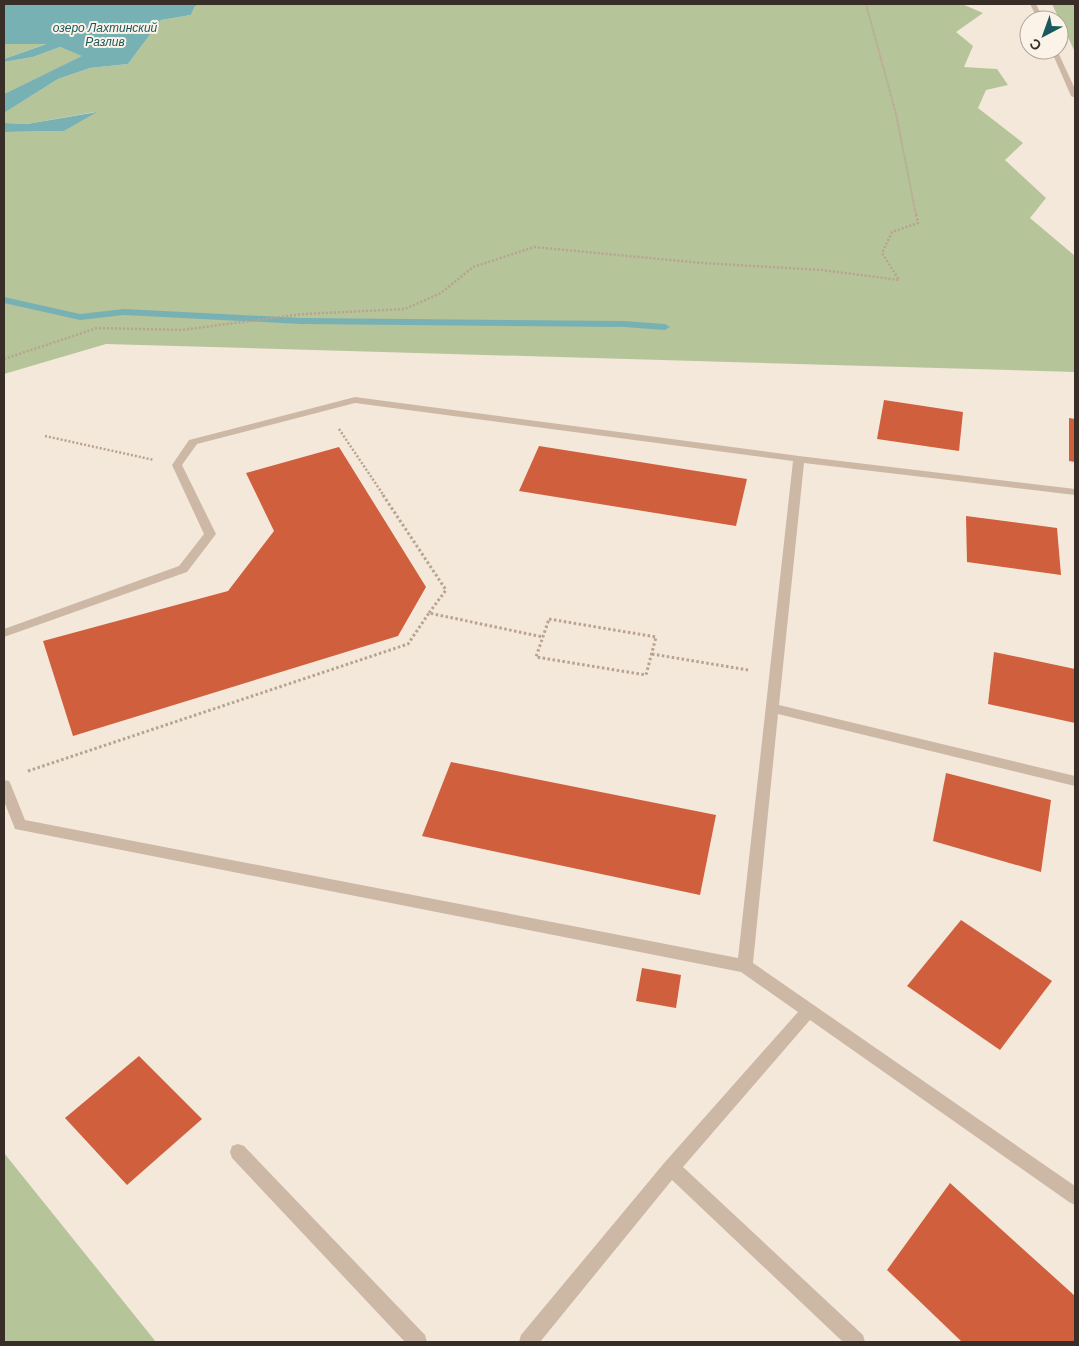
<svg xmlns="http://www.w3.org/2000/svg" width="1079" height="1346" font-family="Arial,sans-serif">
  <rect width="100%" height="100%" fill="#f4e8db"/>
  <!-- green -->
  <g fill="#b6c49a">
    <polygon points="204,4 962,4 983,13 956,32 973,46 964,67 997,69 1008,85 986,90 978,108 1023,143 1005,160 1046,198 1030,218 1075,256 1075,372 106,344 4,374 4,132 64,131 95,112 27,124 4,123 4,113 58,79 90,68 128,64 161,20 191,15 195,6"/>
    <polygon points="1052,4 1075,4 1075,52"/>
    <polygon points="48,43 4,59 4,44"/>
    <polygon points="60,47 83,56 4,94 4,62 33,57"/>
    <polygon points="4,1153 156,1342 4,1342"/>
  </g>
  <!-- water -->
  <g fill="#78b1b3">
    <polygon points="4,4 204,4 195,6 191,15 161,20 128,64 90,68 58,79 4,113 4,94 82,56 60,47 33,57 4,62 4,59 46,44 4,44"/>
    <polygon points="97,112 64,131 4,132 4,123 27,124"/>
  </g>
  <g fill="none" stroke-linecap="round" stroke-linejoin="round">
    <!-- stream -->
    <polygon fill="#78b1b3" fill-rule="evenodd" points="4,297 80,314 124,309 301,318 624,321 665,324 670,327 665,330 624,327 301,324 124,315 80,320 4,303"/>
  </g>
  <!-- building -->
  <g fill="#d0603d">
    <polygon points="884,400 963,412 959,451 877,439"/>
    <polygon points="1069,418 1075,419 1075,462 1069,461"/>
    <polygon points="539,446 747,479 736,526 519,491"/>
    <polygon points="339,447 426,587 398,636 73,736 43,641 228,591 274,531 246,473"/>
    <polygon points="966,516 1057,528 1061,575 967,562"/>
    <polygon points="994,652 1075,669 1075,723 988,704"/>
    <polygon points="451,762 716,815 700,895 422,836"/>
    <polygon points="946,773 1051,800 1041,872 933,841"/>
    <polygon points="961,920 1052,981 1000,1050 907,986"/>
    <polygon points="642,968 681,975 676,1008 636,1001"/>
    <polygon points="139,1056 202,1119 127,1185 65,1118"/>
    <polygon points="950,1183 1075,1296 1075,1342 962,1342 887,1270"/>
  </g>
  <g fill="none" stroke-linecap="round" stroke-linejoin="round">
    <!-- path-far2 -->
    <polyline stroke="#b9a290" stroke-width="2" stroke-dasharray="1 1" stroke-linecap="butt" points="866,4 896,114 916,215"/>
    <!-- path-far1 -->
    <g stroke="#b9a290" stroke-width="2.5" stroke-dasharray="2 2" stroke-linecap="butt">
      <polyline points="4,359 97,328 181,330 304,314 405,309 441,293 473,267 534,247 702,263 822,270 899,280 882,253 892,232 918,223 916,214"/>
      <polyline points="339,429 384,496"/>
      <polyline points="45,436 154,460"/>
    </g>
    <!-- path -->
    <g stroke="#b9a290" stroke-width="3" stroke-dasharray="2.5 2.5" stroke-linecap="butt">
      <polyline points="383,495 446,590 429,613"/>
      <polygon points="549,619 656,637 646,675 536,657"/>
      <polyline points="652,654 748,670"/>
      <polyline points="28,771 408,644 429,613 543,637"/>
    </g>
    <!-- minor -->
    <g fill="#cdb8a6" fill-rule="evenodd">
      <polygon points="1030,4 1036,4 1044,20 1038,20"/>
      <polygon points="1051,50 1057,50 1075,89 1075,98 1071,96"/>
      <polygon points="355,397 799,456 1075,489 1075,495 804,463 779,705 1075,776 1075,786 778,714 753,963 1075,1186 1075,1205 1069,1202 810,1020 683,1167 863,1335 865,1342 843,1342 672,1180 540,1342 519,1342 521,1335 665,1162 798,1012 741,972 15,829 4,801 4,780 9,781 11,785 25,820 738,958 793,461 355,403 197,444 182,465 216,534 187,572 4,637 4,629 179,566 204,534 172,465 189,440"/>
      <polygon points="238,1144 244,1146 425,1335 427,1342 405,1342 232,1158 230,1152 232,1146"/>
    </g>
  </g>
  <g text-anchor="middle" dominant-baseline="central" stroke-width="4" stroke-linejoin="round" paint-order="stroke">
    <!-- far-water labels -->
    <g font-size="12" font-style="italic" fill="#19595e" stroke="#fbf2e8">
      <text x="105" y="28">озеро Лахтинский<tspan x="105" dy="14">Разлив</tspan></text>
    </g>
  </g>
  <!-- border -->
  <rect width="1079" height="1346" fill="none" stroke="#392d27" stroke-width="10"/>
  <!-- north arrow -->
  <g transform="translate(1044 35) rotate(221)"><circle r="24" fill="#fbf2e8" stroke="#ada39b"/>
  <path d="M0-4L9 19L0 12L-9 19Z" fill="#19595e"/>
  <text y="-8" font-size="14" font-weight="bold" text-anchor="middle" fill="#392d27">С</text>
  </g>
</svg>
